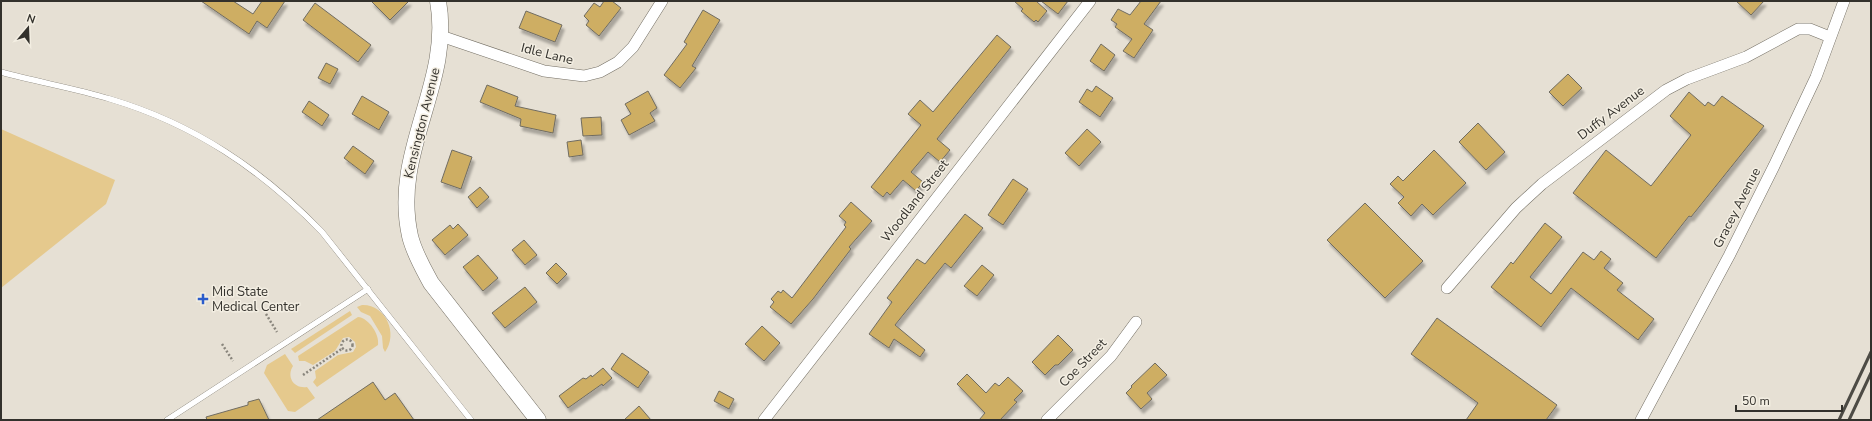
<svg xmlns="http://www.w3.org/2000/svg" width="1872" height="421" font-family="'Nunito Sans',sans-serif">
  <defs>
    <filter id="shadow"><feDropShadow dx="2.5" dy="4.5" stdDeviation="1" flood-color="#0004"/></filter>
  </defs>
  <rect width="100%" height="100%" fill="#e6e0d4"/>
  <!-- green -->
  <g fill="#e5c98d">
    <polygon points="1,129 115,180 106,204 1,288"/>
    <path d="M362,305C385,304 399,333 385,352L383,348L382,336L370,316L361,312L357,307Z"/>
    <polygon points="350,311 352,315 295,353 291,349"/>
    <path d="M358,317C369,318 380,335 378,345L317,387L313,382L316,378L315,371L338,355L353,352L356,347L355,342L349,337L343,338L335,351L313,365L305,361H299L298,356Z"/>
    <path d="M285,354L293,366C286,377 294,389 307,387L315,398L295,412L288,411L264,373L267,365Z"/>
  </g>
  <!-- building -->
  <g fill="#ceae64" stroke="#706c61" filter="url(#shadow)">
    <polygon points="201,1 233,1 253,14 262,1 285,1 267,28 257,21 249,34"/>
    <polygon points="371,1 409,1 390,20"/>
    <polygon points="604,1 612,1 621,8 599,36 586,25 589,21 584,16 594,3 600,7"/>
    <polygon points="1014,1 1036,1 1047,11 1038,22 1036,20 1034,22 1021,11 1023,9"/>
    <polygon points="1041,1 1068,1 1058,14"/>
    <polygon points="1141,1 1161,1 1144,24 1153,30 1134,58 1123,51 1132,39 1115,27 1117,24 1111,20 1118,9 1130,15"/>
    <polygon points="1736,1 1764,1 1751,15"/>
    <polygon points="315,3 371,45 358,62 303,20"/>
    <polygon points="703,10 720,20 692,66 696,68 680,88 664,75 687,44 684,42"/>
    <polygon points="526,11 562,25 555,42 519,28"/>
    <polygon points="997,35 1011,47 937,139 950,150 940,162 928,152 911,172 923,182 916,191 903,180 890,195 887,192 883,197 871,187 921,125 908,114 920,100 933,112"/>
    <polygon points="1101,44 1115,55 1104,71 1090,61"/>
    <polygon points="326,63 338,69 330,84 318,78"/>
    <polygon points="1568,74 1582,88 1563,106 1549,92"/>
    <polygon points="487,85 518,97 515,106 556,115 553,133 520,126 521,119 480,102"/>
    <polygon points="1096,86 1113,98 1100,117 1079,102 1087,89 1092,92"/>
    <polygon points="648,91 657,108 650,113 655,121 629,135 621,120 631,114 625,104"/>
    <polygon points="1689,92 1705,106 1708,102 1714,106 1722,96 1764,126 1691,217 1689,216 1656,258 1573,193 1606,150 1651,186 1691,135 1670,116"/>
    <polygon points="362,96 389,112 379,130 352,114"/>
    <polygon points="309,101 329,115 322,126 302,112"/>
    <polygon points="601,117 602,135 583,136 581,118"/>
    <polygon points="1478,123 1505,152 1486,170 1459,142"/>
    <polygon points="1087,129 1101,142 1079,166 1065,153"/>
    <polygon points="581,140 583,155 569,157 567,142"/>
    <polygon points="353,146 374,161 365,174 344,158"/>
    <polygon points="452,150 472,157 461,189 441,182"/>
    <polygon points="1434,150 1466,183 1433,215 1422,204 1411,216 1398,203 1404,197 1390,184 1398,176 1403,181"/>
    <polygon points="1013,179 1028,189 1003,225 988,215"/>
    <polygon points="480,187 489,197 477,208 468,197"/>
    <polygon points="851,202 872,221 849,247 851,249 813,299 791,324 770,307 774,302 771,299 778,291 781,293 783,290 792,298 846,227 844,225 846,222 839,216"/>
    <polygon points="1365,203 1423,261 1385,298 1327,240"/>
    <polygon points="965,214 983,228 951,268 945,263 895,325 925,350 920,357 894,339 889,348 869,334 892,302 887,298 917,259 925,264"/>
    <polygon points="1545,223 1562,237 1530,277 1551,294 1583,252 1594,260 1601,251 1611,259 1604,268 1623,283 1617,290 1654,319 1638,340 1571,288 1541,327 1491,287 1511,262 1513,264"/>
    <polygon points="458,224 468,235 445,255 432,240 450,225 453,229"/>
    <polygon points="524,240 537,255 525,265 512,250"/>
    <polygon points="478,255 498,278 483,291 463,267"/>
    <polygon points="556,263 567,274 557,284 546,273"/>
    <polygon points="982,265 994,275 977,296 964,286"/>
    <polygon points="525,287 537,302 505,328 492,313"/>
    <polygon points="1437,318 1557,405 1546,420 1466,420 1478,403 1411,354"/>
    <polygon points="762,326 780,343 764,361 745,344"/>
    <polygon points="1058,335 1073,350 1058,365 1055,365 1045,375 1032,362"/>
    <polygon points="622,353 649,372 638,388 611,369"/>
    <polygon points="1155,363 1167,375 1147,393 1152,399 1141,409 1126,393 1132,387 1131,386"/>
    <polygon points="603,368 612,378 603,386 602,384 568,408 559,396 583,378 586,379 591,375 592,377"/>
    <polygon points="967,374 986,393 995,383 999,386 1008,377 1023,391 1014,400 1017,402 1000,420 979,420 985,413 957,384"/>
    <polygon points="373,382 385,400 395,393 414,420 317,420"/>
    <polygon points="719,391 734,399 729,409 714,401"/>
    <polygon points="259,399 269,420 207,420 206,417 248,405 248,402"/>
    <polygon points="639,406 651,420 624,420"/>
  </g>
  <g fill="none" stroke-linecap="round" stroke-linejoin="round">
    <defs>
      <g id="lane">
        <path d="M1,72C37,82 74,88 110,99C194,124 261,169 322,232L471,420"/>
        <polyline points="167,420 368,289"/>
      </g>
      <g id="street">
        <polyline points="441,36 544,71 584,76 600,72 618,62 633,47 662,1"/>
        <polyline points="1447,288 1516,208 1542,184 1666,90 1687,79 1746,57 1798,29 1810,29 1830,37"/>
        <polyline points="764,420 1090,1"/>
        <polyline points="1047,420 1111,356 1136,322"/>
        <polyline points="1641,420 1729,256 1774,166 1816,77 1844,1"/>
      </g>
      <path id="secondary" d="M438,1C453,83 391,151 410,236C414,253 423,268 431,283L538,420"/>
    </defs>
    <!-- lane casing -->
    <use href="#lane" stroke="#736e63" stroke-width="6"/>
    <!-- street casing -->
    <use href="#street" stroke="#736e63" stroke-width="12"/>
    <!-- secondary casing -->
    <use href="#secondary" stroke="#736e63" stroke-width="17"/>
    <!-- path -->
    <g stroke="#89857c" stroke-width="2.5" stroke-dasharray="2 2" stroke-linecap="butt">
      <polyline points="266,314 277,332"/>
      <circle cx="347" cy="345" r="5.5"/>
      <polyline points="222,344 233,361"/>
      <polyline points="303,375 343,348"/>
    </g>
    <!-- lane -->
    <use href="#lane" stroke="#fff" stroke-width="5.5"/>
    <!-- street -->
    <use href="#street" stroke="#fff" stroke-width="11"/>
    <!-- secondary -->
    <use href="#secondary" stroke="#fff" stroke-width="16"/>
    <!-- rail -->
    <g stroke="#4d4b45" stroke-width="3">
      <polyline points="1839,420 1871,352"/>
      <polyline points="1849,420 1871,373"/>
    </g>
  </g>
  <!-- markers -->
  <path fill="#2b5ccb" stroke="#f3eee2" stroke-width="1.5" d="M201 293h4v4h4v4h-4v4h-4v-4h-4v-4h4z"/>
  <g text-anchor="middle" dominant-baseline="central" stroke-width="3" stroke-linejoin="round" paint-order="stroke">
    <!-- street labels -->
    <g font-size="13" fill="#33312c" stroke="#f3eee2">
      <text transform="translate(547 54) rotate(14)">Idle Lane</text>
      <text transform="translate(1611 113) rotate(-37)">Duffy Avenue</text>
      <text transform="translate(422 123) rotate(-76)">Kensington Avenue</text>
      <text transform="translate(915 201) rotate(-52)">Woodland Street</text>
      <text transform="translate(1737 208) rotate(-63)">Gracey Avenue</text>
      <text transform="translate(1083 363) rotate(-46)">Coe Street</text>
    </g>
    <!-- poi labels -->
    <g font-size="13" fill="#33312c" stroke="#f3eee2" text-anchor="start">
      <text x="212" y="292">Mid State<tspan x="212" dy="15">Medical Center</tspan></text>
    </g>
  </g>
  <!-- border -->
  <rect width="1872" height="421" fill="none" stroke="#33312c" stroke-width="4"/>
  <!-- north arrow -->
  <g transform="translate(28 28) rotate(19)" stroke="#f3eee2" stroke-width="3" paint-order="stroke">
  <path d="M0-3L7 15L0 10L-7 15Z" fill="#33312c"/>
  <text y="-6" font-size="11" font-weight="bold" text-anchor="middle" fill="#33312c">N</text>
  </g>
  <!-- scale -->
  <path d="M1736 405v6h106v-6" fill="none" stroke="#33312c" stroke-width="2"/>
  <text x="1742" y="405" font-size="12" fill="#33312c" stroke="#f3eee2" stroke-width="3" paint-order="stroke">50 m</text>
</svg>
